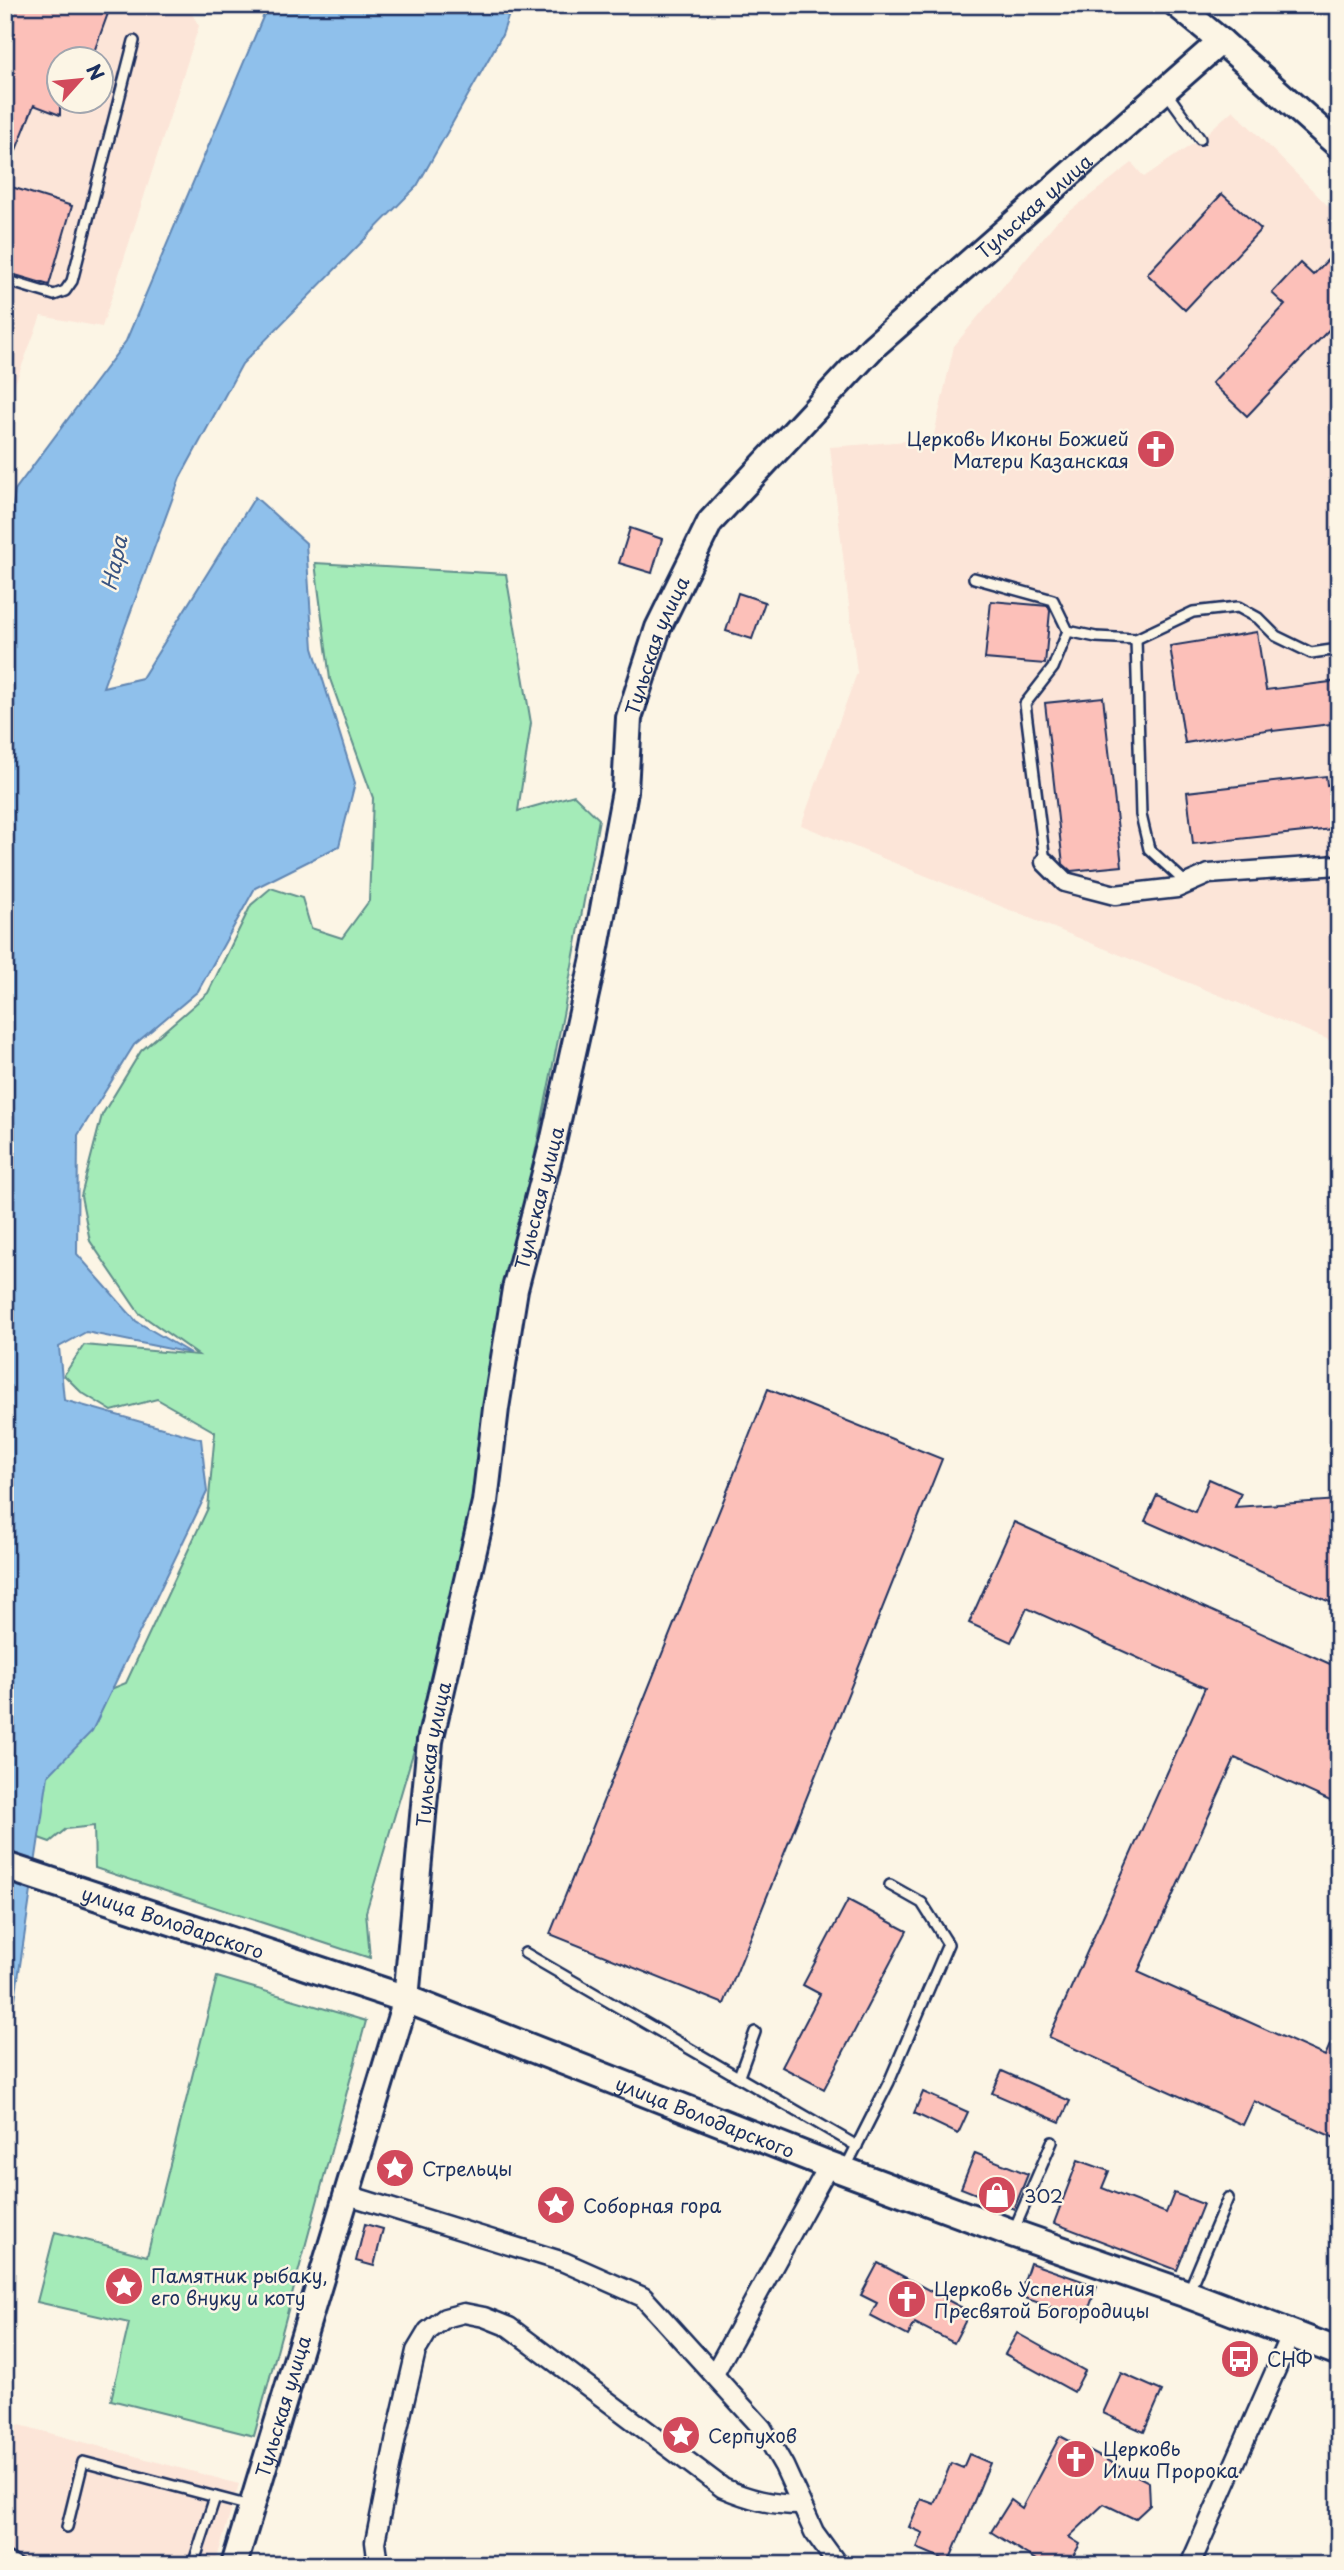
<svg xmlns="http://www.w3.org/2000/svg" width="1344" height="2570" font-family="'Playpen Sans',sans-serif">
  <rect width="100%" height="100%" fill="#fcf5e5"/>
  <filter id="ink" filterUnits="userSpaceOnUse"><feTurbulence type="fractalNoise" baseFrequency=".0143" numOctaves="2"/><feDisplacementMap in="SourceGraphic" scale="14" xChannelSelector="R" yChannelSelector="G"/><feConvolveMatrix kernelMatrix="1 2 1 2 8 2 1 2 1" color-interpolation-filters="sRGB"/></filter>
  <g filter="url(#ink)">
    <!-- built -->
    <g fill="#fce5d8" fill-rule="evenodd">
      <path d="M5,5H187L199,26L102,327L41,316L5,410ZM60,60H102V102H60Z"/>
      <polygon points="1233,110 1339,217 1339,1044 801,825 857,673 830,447 933,439 954,346 1056,222 1132,163 1144,177 1200,139"/>
      <polygon points="5,2421 239,2484 215,2565 5,2565"/>
    </g>
    <!-- green -->
    <g fill="#a4ebb8" stroke="#608d8b" stroke-width="2">
      <polygon points="315,563 506,574 531,723 518,811 574,795 599,819 563,1015 486,1397 472,1530 430,1696 366,1912 370,1958 95,1868 94,1826 66,1829 50,1842 5,1826 5,1739 66,1707 126,1683 208,1508 215,1432 157,1399 112,1411 81,1392 64,1375 84,1345 198,1355 139,1313 90,1241 81,1196 102,1115 141,1051 208,993 251,905 271,888 302,898 311,928 342,938 369,901 373,798 330,679"/>
      <polygon points="217,1977 366,2021 254,2436 111,2400 129,2323 37,2302 55,2232 147,2256"/>
    </g>
    <!-- water -->
    <polygon fill="#8fc0eb" stroke="#6186b3" stroke-width="2" points="268,5 512,5 502,35 417,186 242,364 180,478 103,687 142,678 255,497 306,543 313,648 355,783 339,846 255,888 198,991 134,1045 78,1135 77,1254 136,1321 190,1353 86,1332 59,1347 64,1400 201,1439 207,1492 92,1731 48,1776 15,1999 5,2014 5,576 15,490 126,341"/>
    <!-- building -->
    <g fill="#fcc0b9" stroke="#1b2f5e" stroke-width="2">
      <polygon points="5,5 111,5 91,60 60,60 60,115 34,105 6,175"/>
      <polygon points="5,185 72,206 49,285 5,272"/>
      <polygon points="1222,194 1261,229 1185,310 1147,274"/>
      <polygon points="1339,248 1339,319 1247,416 1212,383 1285,305 1272,293 1300,263 1313,275"/>
      <polygon points="630,528 662,539 652,573 619,563"/>
      <polygon points="738,593 765,602 752,639 726,631"/>
      <polygon points="991,601 1048,606 1050,611 1045,664 985,659"/>
      <polygon points="1257,632 1266,690 1339,681 1339,723 1273,731 1272,729 1185,743 1170,646"/>
      <polygon points="1103,697 1122,866 1071,871 1063,864 1045,703"/>
      <polygon points="1326,776 1327,785 1339,783 1339,818 1331,819 1332,829 1193,844 1187,792"/>
      <polygon points="768,1389 942,1459 724,2004 550,1934"/>
      <polygon points="1209,1479 1241,1493 1235,1507 1339,1500 1339,1606 1145,1521 1157,1495 1195,1512"/>
      <polygon points="1014,1522 1339,1668 1339,1805 1235,1758 1138,1972 1325,2056 1339,2025 1339,2140 1254,2101 1243,2125 1049,2037 1205,1688 1027,1608 1011,1642 969,1623"/>
      <polygon points="848,1900 907,1931 824,2089 782,2067 820,1994 803,1985"/>
      <polygon points="1002,2071 1070,2101 1060,2122 992,2093"/>
      <polygon points="923,2092 968,2112 958,2134 914,2113"/>
      <polygon points="975,2153 1028,2174 1014,2209 961,2188"/>
      <polygon points="1078,2160 1109,2171 1102,2188 1166,2213 1174,2193 1203,2204 1177,2270 1054,2223"/>
      <polygon points="365,2224 383,2229 374,2266 356,2261"/>
      <polygon points="878,2263 970,2312 954,2343 915,2323 908,2336 870,2316 877,2303 861,2295"/>
      <polygon points="1030,2263 1097,2286 1085,2319 1019,2296"/>
      <polygon points="1017,2333 1085,2371 1074,2392 1005,2354"/>
      <polygon points="1121,2373 1162,2391 1144,2432 1103,2413"/>
      <polygon points="1060,2436 1149,2482 1150,2505 1135,2519 1104,2504 1069,2537 1080,2544 1068,2565 1044,2565 991,2532 1011,2500 1022,2508"/>
      <polygon points="969,2454 990,2463 950,2559 943,2559 917,2548 923,2533 909,2527 921,2499 934,2504 951,2463 963,2468"/>
    </g>
    <g fill="none" stroke-linecap="round" stroke-linejoin="round">
      <defs>
        <g id="lane">
          <polyline points="1166,92 1200,139"/>
          <polyline points="5,280 54,295 65,291 72,281 134,41"/>
          <polyline points="974,578 1053,600 1068,631 1096,637 1136,639 1193,612 1238,607 1258,618 1276,636 1311,653 1339,649"/>
          <polyline points="1136,639 1141,815 1149,849 1187,884"/>
          <polyline points="1045,862 1025,704 1053,668 1068,631"/>
          <polyline points="525,1953 857,2146"/>
          <polyline points="739,2076 755,2032"/>
          <polyline points="845,2169 889,2082 948,1944 922,1903 890,1885"/>
          <polyline points="1013,2232 1052,2142"/>
          <polyline points="1188,2293 1228,2198"/>
          <polyline points="67,2527 83,2462 250,2506"/>
          <polyline points="5,2556 20,2565"/>
          <polyline points="193,2565 215,2497"/>
        </g>
        <g id="street">
          <polyline points="1045,862 1065,882 1115,895 1177,888 1209,874 1339,865"/>
          <polyline points="348,2195 564,2262 643,2297 762,2428 784,2466 814,2532 838,2565"/>
          <polyline points="714,2374 829,2165"/>
          <path d="M378,2565L375,2542L396,2437L416,2351L428,2331L445,2318L464,2313L484,2317L509,2327L723,2488C749,2499 771,2505 800,2505"/>
          <polyline points="1190,2565 1292,2333"/>
        </g>
        <g id="secondary">
          <polyline points="1177,5 1221,41 1339,146"/>
          <path id="s1" d="M234,2565L406,1999L430,1741L485,1502L496,1408L515,1289L554,1138L594,958L625,791L629,718L658,628L710,522L873,347L1221,41"/>
        </g>
        <g id="primary">
          <path id="s2" d="M5,1866L406,1999L829,2165L1012,2233L1187,2294L1339,2352"/>
        </g>
      </defs>
      <!-- lane casing -->
      <use href="#lane" stroke="#1b2f5e" stroke-width="14"/>
      <!-- street casing -->
      <use href="#street" stroke="#1b2f5e" stroke-width="23"/>
      <!-- secondary casing -->
      <use href="#secondary" stroke="#1b2f5e" stroke-width="30"/>
      <!-- primary casing -->
      <use href="#primary" stroke="#1b2f5e" stroke-width="32"/>
      <!-- lane -->
      <use href="#lane" stroke="#fcf5e5" stroke-width="9"/>
      <!-- street -->
      <use href="#street" stroke="#fcf5e5" stroke-width="18"/>
      <!-- secondary -->
      <use href="#secondary" stroke="#fcf5e5" stroke-width="24"/>
      <!-- primary -->
      <use href="#primary" stroke="#fcf5e5" stroke-width="26"/>
    </g>
  </g>
  <!-- icons -->
  <defs>
    <symbol id="church-disc" viewBox="-11 -11 22 22"><circle r="9.5" fill="#d1495b" stroke="#fcf5e5"/><path d="M-1.2-6h2.4v3.5h3.3v2.4h-3.3V6h-2.4V-.1h-3.3v-2.4h3.3Z" fill="#fff"/></symbol>
    <symbol id="sight-disc" viewBox="-11 -11 22 22"><circle r="9.5" fill="#d1495b" stroke="#fcf5e5"/><path d="M0-6L1.8-2.2L6-1.7L2.9 1.2L3.7 5.4L0 3.3L-3.7 5.4L-2.9 1.2L-6-1.7L-1.8-2.2Z" fill="#fff"/></symbol>
    <symbol id="shop-disc" viewBox="-11 -11 22 22"><circle r="9.5" fill="#d1495b" stroke="#fcf5e5"/><path d="M-5-2.5h2.3a2.7 3.5 0 0 1 5.4 0H5L5.5 6h-11ZM-1.5-2.5h3a1.5 2.3 0 0 0-3 0Z" fill="#fff"/></symbol>
    <symbol id="bus-disc" viewBox="-11 -11 22 22"><circle r="9.5" fill="#d1495b" stroke="#fcf5e5"/><path d="M-5-6H5V4H4V6H2V4H-2V6H-4V4H-5ZM-3.5-4V0h7V-4ZM-3.5 1.2v1.5H-2V1.2ZM2 1.2v1.5H3.5V1.2Z" fill="#fff"/></symbol>
  </defs>
  <g fill-rule="evenodd">
    <use href="#church-disc" x="1134" y="427" width="44" height="44"/>
    <use href="#sight-disc" x="373" y="2146" width="44" height="44"/>
    <use href="#shop-disc" x="975" y="2173" width="44" height="44"/>
    <use href="#sight-disc" x="534" y="2183" width="44" height="44"/>
    <use href="#sight-disc" x="102" y="2264" width="44" height="44"/>
    <use href="#church-disc" x="885" y="2277" width="44" height="44"/>
    <use href="#bus-disc" x="1218" y="2337" width="44" height="44"/>
    <use href="#sight-disc" x="659" y="2413" width="44" height="44"/>
    <use href="#church-disc" x="1054" y="2437" width="44" height="44"/>
  </g>
  <g text-anchor="middle" dominant-baseline="central" stroke-width="5" stroke-linejoin="round" paint-order="stroke">
    <!-- street labels -->
    <g font-size="19" fill="#1b2f5e" stroke="#fcf5e5">
      <text stroke="none"><textPath href="#s1" startOffset="2560">Тульская улица</textPath></text>
      <text stroke="none"><textPath href="#s1" startOffset="1972">Тульская улица</textPath></text>
      <text stroke="none"><textPath href="#s1" startOffset="1405">Тульская улица</textPath></text>
      <text stroke="none"><textPath href="#s1" startOffset="838">Тульская улица</textPath></text>
      <text stroke="none"><textPath href="#s2" startOffset="177">улица Володарского</textPath></text>
      <text stroke="none"><textPath href="#s2" startOffset="744">улица Володарского</textPath></text>
      <text stroke="none"><textPath href="#s1" startOffset="166">Тульская улица</textPath></text>
    </g>
    <!-- poi labels -->
    <g font-size="19" fill="#1b2f5e" stroke="#fcf5e5" text-anchor="start">
      <text x="1129" y="438" text-anchor="end">Церковь Иконы Божией<tspan x="1129" dy="22">Матери Казанская</tspan></text>
      <text x="422" y="2168">Стрельцы</text>
      <text x="1024" y="2195">302</text>
      <text x="583" y="2205">Соборная гора</text>
      <text x="151" y="2275">Памятник рыбаку,<tspan x="151" dy="22">его внуку и коту</tspan></text>
      <text x="934" y="2288">Церковь Успения<tspan x="934" dy="22">Пресвятой Богородицы</tspan></text>
      <text x="1267" y="2359">СНФ</text>
      <text x="708" y="2435">Серпухов</text>
      <text x="1103" y="2448">Церковь<tspan x="1103" dy="22">Илии Пророка</tspan></text>
    </g>
    <!-- water labels -->
    <g font-size="21" font-style="italic" fill="#385381" stroke="#fcf5e5">
      <text transform="translate(113 563) rotate(-78)">Нара</text>
    </g>
  </g>
  <!-- margin -->
  <rect width="1344" height="2570" fill="none" stroke="#fcf5e5" stroke-width="28"/>
  <rect x="14" y="14" width="1316" height="2542" fill="none" stroke="#1b2f5e" stroke-width="2.5" filter="url(#ink)"/>
  <!-- north arrow -->
  <g transform="translate(80 80) rotate(63)"><circle r="33" fill="#fcf5e5" stroke="#a2a6af" stroke-width="2"/>
  <path d="M0-5L12 26L0 18L-12 26Z" fill="#d1495b"/>
  <text y="-10" font-size="19" font-weight="bold" text-anchor="middle" fill="#1b2f5e">N</text>
  </g>
</svg>
